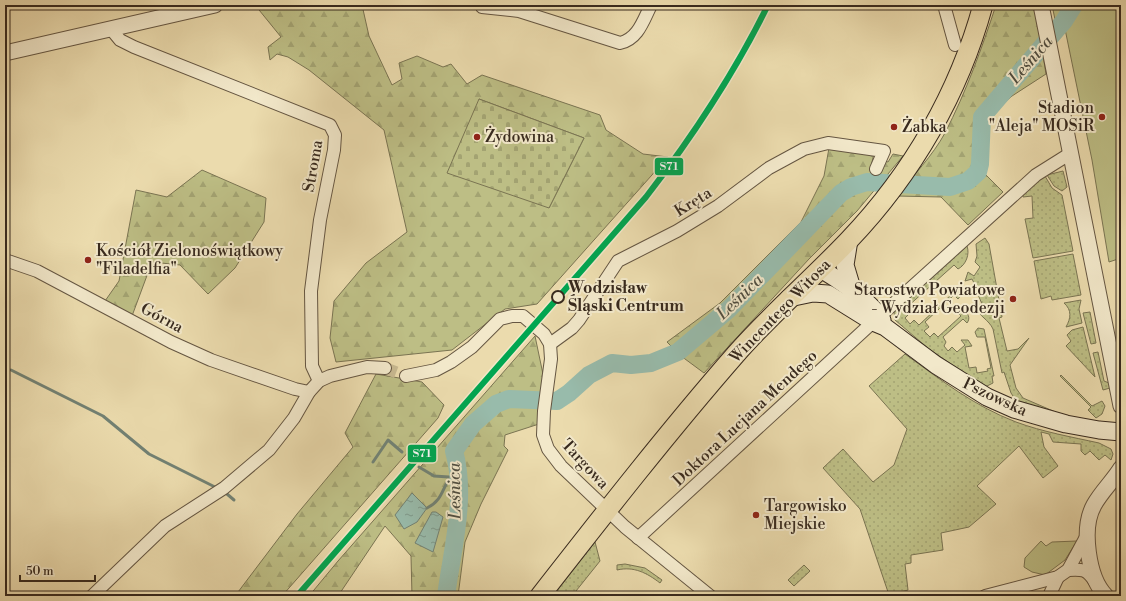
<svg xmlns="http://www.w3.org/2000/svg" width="1126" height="601" font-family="'Libre Bodoni',serif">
  <defs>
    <pattern id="grass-dots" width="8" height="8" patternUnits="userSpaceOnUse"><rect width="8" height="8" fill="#bdbe85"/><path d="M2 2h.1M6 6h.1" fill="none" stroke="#a3a372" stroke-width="1.8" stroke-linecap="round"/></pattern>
    <pattern id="forest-firs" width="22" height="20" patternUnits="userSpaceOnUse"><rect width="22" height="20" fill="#bdbe85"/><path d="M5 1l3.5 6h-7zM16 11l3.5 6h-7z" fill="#a3a372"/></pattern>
    <pattern id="cemetery-stones" width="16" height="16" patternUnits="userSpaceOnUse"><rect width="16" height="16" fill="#bdbe85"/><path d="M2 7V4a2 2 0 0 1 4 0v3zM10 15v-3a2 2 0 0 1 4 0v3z" fill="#a3a372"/></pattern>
    <pattern id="water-ripples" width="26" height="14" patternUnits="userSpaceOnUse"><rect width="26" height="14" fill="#98bbab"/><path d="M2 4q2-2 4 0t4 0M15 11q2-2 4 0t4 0" fill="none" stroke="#7d988b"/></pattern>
  </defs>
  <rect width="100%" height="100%" fill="#ebdbad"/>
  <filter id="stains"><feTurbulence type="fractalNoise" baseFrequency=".005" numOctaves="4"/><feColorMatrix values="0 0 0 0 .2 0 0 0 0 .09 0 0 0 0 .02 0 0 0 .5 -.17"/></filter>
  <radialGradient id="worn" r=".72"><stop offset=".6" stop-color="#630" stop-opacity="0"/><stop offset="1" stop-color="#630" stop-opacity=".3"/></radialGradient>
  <!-- grass -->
  <g fill="url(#grass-dots)" stroke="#7a7452">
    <polygon points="1063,171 1067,187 1062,191 1054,186 1047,175"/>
    <polygon points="1045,176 1052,188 1062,195 1073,251 1033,258 1025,219 1033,218 1032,196 1023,197 1023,192"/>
    <path d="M985,238L989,244L1002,317L999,318L1007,351L1018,349L1029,338L1010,365L1016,388L1023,398L1060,414L1020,402L1015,399L1011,393L1004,372L1002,373L993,329C989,320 979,316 975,307L982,304L976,290L970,292L968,288L975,285L972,279L965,281L968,272L974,276L980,267L975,262L977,256L976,244Z"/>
    <path d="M967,246C970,254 966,265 958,269L954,265L906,308L910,313L905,318L910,324L914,320L919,325L953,293L949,288L954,286L958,288C961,292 962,295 958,299L954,295L925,322L929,327L924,331L930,337L934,333L938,337L961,316L957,312L962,310C968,312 971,318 967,323L963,319L943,337L946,342L944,346L948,351L952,347L957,352L965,345L961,340H968L972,346L965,347L969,368L976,367L977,373L988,371L987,369L991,368L985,337H977L975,332L978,328L984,329L994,376H992L993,383L985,387L929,349L895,320L894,312Z"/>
    <polygon points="1073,254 1081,295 1052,300 1051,296 1041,299 1034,261"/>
    <path d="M1081,300L1079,309L1082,323L1066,327C1071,318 1072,310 1064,303Z"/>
    <polygon points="1090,312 1096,343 1091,344 1083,313"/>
    <polygon points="1083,327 1095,377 1066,346 1071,341 1067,335 1072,330"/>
    <polygon points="1098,352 1104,381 1109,383 1110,388 1103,390 1093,353"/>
    <path d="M905,354C941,380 974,406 1016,422C1043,432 1072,437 1099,443L1111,449L1113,454L1111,460L1105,455L1099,460L1090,451L1085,455L1081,451V444L1053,442L1049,434L1041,432L1044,447L1058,466L1043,478L1019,446L977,486L996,504L969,527L941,533L943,550L911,555V563L905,564L908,590L889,595L860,509L823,468L843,449L873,482L894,465L907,429L869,386Z"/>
    <polygon points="1061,375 1092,406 1102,401 1105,406 1102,414 1096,418 1088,410 1091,407 1060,376"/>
    <polygon points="595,542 600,561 572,596 553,596"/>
    <path d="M625,564L645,568L662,580L660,583C647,573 634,566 617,570V565Z"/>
    <polygon points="804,565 810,571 794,586 788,580"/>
  </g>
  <!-- forest -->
  <g fill="url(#forest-firs)" stroke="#7a7452" fill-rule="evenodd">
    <path d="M255,5H362L369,36L392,85L402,79L399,63L417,56L443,67L451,64L467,84L482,75L600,115L606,130L643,154L668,157L537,304L505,309L452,350L336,362L330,338L334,301L366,263L407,232L384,130L309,70L288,57L277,54L270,60L268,47L281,37ZM479,99L584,138L549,208Z"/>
    <path d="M996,5H1035L1046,74L1012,96L985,119V174L1003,192L968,225L941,197L897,196C913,176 933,155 945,133C966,92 982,48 996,5Z"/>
    <polygon points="1052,5 1076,5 1058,34"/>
    <polygon points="829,148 874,153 871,167 885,161 888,162 893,154 903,156 857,211 809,259 704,373 681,356 667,342 720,303 801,222 824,176"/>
    <polygon points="202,170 266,198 264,222 235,268 208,294 180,265 152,262 132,316 105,301 119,281 136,190 167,197"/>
    <polygon points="535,336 544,379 539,424 505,435 504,446 508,450 481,504 465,542 458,596 412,596 411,556 385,526 338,596 309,596 338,561"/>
    <polygon points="376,374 422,382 444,405 438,418 282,596 235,596 297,514 353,447 345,433"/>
  </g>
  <!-- cemetery -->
  <polygon fill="url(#cemetery-stones)" stroke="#7a7452" points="479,99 584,138 549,208 447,173"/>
  <!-- park -->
  <g fill="#bdbe85" stroke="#7a7452">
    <polygon points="1079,5 1121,5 1121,258 1109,262 1092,160 1065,29"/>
    <polygon points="1041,541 1046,546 1052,542 1077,541 1065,560 1045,575 1032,572 1024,567 1025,558"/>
  </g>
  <!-- water -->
  <g fill="url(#water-ripples)" stroke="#728173">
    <polygon points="412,493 427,508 417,522 404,529 395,515"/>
    <polygon points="432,512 436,512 443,517 433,552 415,543"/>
  </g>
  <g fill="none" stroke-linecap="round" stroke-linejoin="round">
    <!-- stream -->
    <g stroke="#728173" stroke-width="3">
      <polyline points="11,370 103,416 149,454 215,487"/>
      <polyline points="373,462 388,440 402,452"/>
      <polyline points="419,467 434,476 449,477"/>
      <polyline points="227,494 234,500"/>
      <path d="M427,508C446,499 441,482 457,472"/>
    </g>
    <!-- river -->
    <path stroke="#98bbab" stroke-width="18" d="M446,596C452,550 467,497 454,451L473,424L496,404L509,399L557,401L569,393L589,375L612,363L631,365L651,363L678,352L729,309L841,193L851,187L867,182L950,187L968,181L978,172L980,164L982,117L1064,21L1074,5"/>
    <!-- minor-tunnel -->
    <polyline stroke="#c7b890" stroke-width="12" stroke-dasharray="12 6" stroke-linecap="butt" points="385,368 406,376"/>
    <defs>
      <g id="minor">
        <polyline points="944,5 955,45"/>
        <path d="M482,7L519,11L620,43C638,39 643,21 651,5"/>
        <polyline points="111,29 120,40 134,47 330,125 335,135 334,150 320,220 311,291 312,366 319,381"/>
        <polyline points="5,260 37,271 171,342 211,360 295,389 309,392"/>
        <polyline points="880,316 1036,175 1071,153"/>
        <polyline points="550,344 572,328 579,320 618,261 677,231 718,206 769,168 804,149 828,143 884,151 876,169"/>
        <polyline points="406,376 436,370 451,362 472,347 500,319 512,316 523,316 544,334 550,344 551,359 544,411 543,435 548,449 561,466 625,527 710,596"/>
        <polyline points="638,538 873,322"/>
        <path d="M1068,570C1082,569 1087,569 1095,582"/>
        <polyline points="92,596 165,526 224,488 269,450 294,418 309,392 319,381 330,376 367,367 385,368"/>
        <polyline points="985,596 1058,577 1068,570 1087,535"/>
        <polyline points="1049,596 1058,577"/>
      </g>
      <g id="tertiary">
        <polyline points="1041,5 1121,406"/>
        <polyline points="5,53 215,5"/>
        <path d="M1106,596C1088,578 1081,528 1094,505C1101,492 1113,481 1121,468"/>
      </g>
      <g id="secondary">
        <polyline points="849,240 845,265 853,292"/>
        <path d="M820,269C836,277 873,304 882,320"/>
        <polyline points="789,298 813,293 828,294 873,322 885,327 936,365 987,397 1014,409 1066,424 1099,430 1121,432"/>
      </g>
      <path id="primary" d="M540,596C604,514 668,432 736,354C771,314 812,279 849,240C912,174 959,93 983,5"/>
    </defs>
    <!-- minor casing -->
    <use href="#minor" stroke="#655642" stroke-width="14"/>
    <!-- tertiary casing -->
    <use href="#tertiary" stroke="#655642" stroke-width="17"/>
    <!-- secondary casing -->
    <use href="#secondary" stroke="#382a1e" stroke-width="19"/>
    <!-- primary casing -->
    <use href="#primary" stroke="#382a1e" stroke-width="21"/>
    <!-- minor -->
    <use href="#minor" stroke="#f2e8ca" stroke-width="12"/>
    <!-- tertiary -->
    <use href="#tertiary" stroke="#f2e8ca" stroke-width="15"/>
    <!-- secondary -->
    <use href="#secondary" stroke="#f2e8ca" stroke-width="17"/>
    <!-- primary -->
    <use href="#primary" stroke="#ebdbad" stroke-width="19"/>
    <defs>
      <path id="rail-1" d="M297,596L646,197C693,136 734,74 768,5"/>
    </defs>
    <!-- rail-1 casing -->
    <use href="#rail-1" stroke="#f2e8ca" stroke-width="9"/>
    <!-- rail-1 -->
    <use href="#rail-1" stroke="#00a651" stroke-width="6"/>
  </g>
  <!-- markers -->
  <g fill="#8f2418" stroke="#f2e8ca" stroke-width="1.5">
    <circle cx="1102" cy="117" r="4"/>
    <circle cx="894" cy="127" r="4"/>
    <circle cx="477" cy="137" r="4"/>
    <circle cx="88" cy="260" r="4"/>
    <circle cx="1013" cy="299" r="4"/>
    <circle cx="756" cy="515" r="4"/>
  </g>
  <circle fill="#f2e8ca" stroke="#382a1e" stroke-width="2" cx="558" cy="297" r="6"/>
  <g text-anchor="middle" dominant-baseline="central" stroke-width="4" stroke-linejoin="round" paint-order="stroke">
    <!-- poi labels -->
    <g font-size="16" fill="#382a1e" stroke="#f2e8ca" text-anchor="start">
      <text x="1094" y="108" text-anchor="end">Stadion<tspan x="1094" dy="18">"Aleja" MOSiR</tspan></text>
      <text x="902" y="127">Żabka</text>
      <text x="485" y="137">Żydowina</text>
      <text x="96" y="251">Kościół Zielonoświątkowy<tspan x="96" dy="18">"Filadelfia"</tspan></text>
      <text x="1005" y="290" text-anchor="end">Starostwo Powiatowe<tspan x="1005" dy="18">- Wydział Geodezji</tspan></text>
      <text x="764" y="506">Targowisko<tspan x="764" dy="18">Miejskie</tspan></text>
    </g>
    <!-- street labels -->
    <g font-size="16" fill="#382a1e" stroke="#f2e8ca">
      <text transform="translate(313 166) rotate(-80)">Stroma</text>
      <text transform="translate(693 202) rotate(-32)">Kręta</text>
      <text transform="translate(780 311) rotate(-46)">Wincentego Witosa</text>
      <text transform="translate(162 318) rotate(28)">Górna</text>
      <text transform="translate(995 397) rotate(25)">Pszowska</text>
      <text transform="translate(745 418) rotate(-43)">Doktora Lucjana Mendego</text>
      <text transform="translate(585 464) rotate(47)">Targowa</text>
    </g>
    <!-- stop labels -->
    <g font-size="16" font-weight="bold" fill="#382a1e" stroke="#f2e8ca" text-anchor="start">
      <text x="568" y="288">Wodzisław<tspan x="568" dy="18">Śląski Centrum</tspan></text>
    </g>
    <!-- water labels -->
    <g font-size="17" font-style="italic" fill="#504e41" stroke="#f2e8ca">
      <text transform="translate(1031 60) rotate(-49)">Leśnica</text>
      <text transform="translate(740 297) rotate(-44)">Leśnica</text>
      <text transform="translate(455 491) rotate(-91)">Leśnica</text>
    </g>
  </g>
  <g stroke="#f2e8ca" stroke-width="1.5">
    <rect x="654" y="157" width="30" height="19" rx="4" fill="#00a651"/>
    <rect x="407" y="444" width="30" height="19" rx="4" fill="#00a651"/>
  </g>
  <g font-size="11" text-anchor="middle" font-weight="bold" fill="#fff">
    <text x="669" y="170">S71</text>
    <text x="422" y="457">S71</text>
  </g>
  <!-- margin -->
  <rect width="1126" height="601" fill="none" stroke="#ebdbad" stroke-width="20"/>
  <rect x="6" y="6" width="1114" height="589" fill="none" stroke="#382a1e" stroke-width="2"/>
  <rect x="10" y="10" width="1106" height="581" fill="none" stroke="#382a1e"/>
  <!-- scale -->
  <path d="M20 575v6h75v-6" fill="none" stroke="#382a1e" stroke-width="2"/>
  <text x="26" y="575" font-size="12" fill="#382a1e" stroke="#f2e8ca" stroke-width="3" paint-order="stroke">50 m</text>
  <rect width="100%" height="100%" filter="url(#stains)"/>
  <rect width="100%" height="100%" fill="url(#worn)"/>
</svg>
